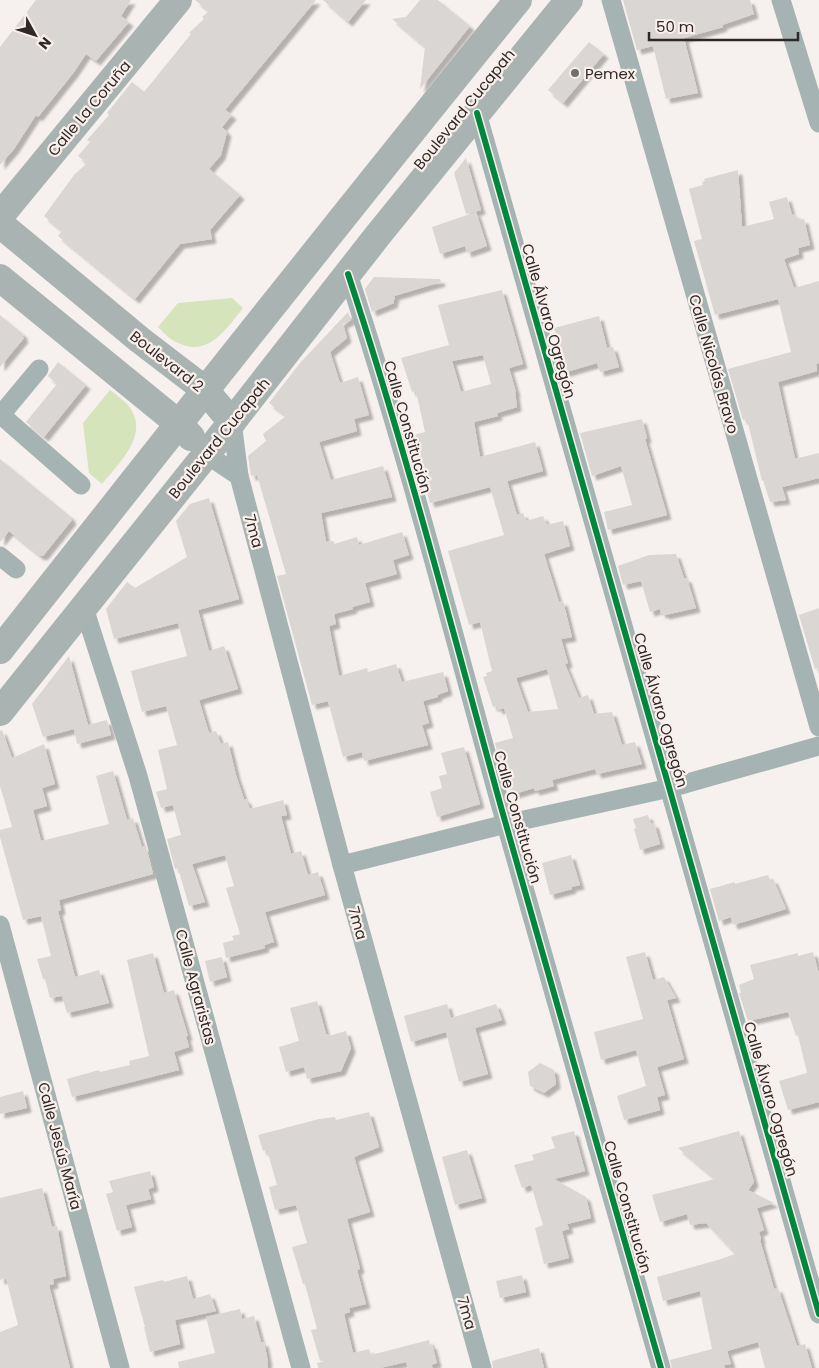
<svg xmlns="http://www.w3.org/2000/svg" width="819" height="1368" font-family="Poppins,sans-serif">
  <defs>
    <filter id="shadow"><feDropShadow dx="4.5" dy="4.5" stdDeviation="1" flood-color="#0004"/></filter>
  </defs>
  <rect width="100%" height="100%" fill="#f6f0ee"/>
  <!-- green -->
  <g fill="#d5e4bb">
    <path d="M232,298L243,308C226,329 208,359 176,342C169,339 163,332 158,327L178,303Z"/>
    <path d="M110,390C115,394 121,398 126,403C153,432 120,462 102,484L89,473L83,423Z"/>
  </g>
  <!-- building -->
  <g fill="#dad6d4" fill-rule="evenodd" filter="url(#shadow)">
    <polygon points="36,0 131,0 121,16 129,22 96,61 86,54 74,72 38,117 36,115 14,149 0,165 0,47"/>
    <polygon points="195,0 316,0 225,110 232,115 222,127 227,132 221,155 209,169 240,195 210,230 212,239 180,244 135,299 58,236 62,231 44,216 74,175 87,163 78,156 90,142 87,140 109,115 107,113 132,82 144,92 191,34 189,33 204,19 202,17 209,11"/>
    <polygon points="323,0 366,0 348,22"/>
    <polygon points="420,0 438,0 470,26 420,89 425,47 392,19 406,17"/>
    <polygon points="623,0 750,0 754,14 722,25 723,27 684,38 698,93 666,99 653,46 637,50"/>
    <polygon points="589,42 604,54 563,103 548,90"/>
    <polygon points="466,158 481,210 466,214 454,173"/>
    <polygon points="738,170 742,227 774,219 769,202 787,197 792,215 796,214 797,220 804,219 810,245 798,248 799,254 784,259 794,288 819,281 819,363 816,364 817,371 778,382 795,459 819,453 819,478 782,487 786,500 770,502 763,480 762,481 747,419 743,420 728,369 791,352 778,299 715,315 694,241 702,239 689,189 703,185 702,182 705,181 704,179"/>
    <polygon points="476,212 487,246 467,253 465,246 440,254 432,227"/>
    <polygon points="374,277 440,279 441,282 394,296 395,299 393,300 394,303 372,312 365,289"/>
    <path d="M502,290L523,364L509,368L516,392H515L517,407L497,413L498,416L474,422L480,457L535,442L543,471L507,481L517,515L523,513L526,521L543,516L547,525L563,521L570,546L544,554L559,602L563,601L572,637L561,639L568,663L565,664L579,698L588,695L594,714L612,712L622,745L635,742L642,764L597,774L595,769L552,780L554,786L535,791L534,788L511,795L507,778H505L495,743L513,738L504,708L498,710L497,706L493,707L483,677L487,676L486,673L492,671L480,622L469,625L448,551L504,535L490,487L430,503L410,436L425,432L416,391L412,392L401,358L449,345L438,305ZM483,355L491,384L461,392L452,361ZM547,669L558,709L528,712L516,678Z"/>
    <polygon points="348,312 351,320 343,324 347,338 330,352 340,383 358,377 369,415 354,419 357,431 319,442 331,480 383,466 392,497 321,513 326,542 334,541 334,544 357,537 359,545 402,532 409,555 393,560 397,574 365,583 370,602 352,607 353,609 334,614 336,624 329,626 339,676 367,668 368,672 396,664 402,682 443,672 448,691 437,695 438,697 423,701 429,723 422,725 428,745 364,761 362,752 343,757 328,701 312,705 277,576 286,574 257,475 251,476 248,456 266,441 263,434 286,416 269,403 300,363"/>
    <polygon points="0,315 24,335 22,336 24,338 0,367"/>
    <polygon points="599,316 607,348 613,347 619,367 600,372 597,363 563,373 559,356 562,356 554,328"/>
    <polygon points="58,362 86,385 44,437 26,422 57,384 48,376"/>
    <polygon points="642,419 647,438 645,439 667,515 608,530 604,512 632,505 621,466 592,476 580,433"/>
    <polygon points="0,459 71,517 70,518 72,520 43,556 41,555 40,556 9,531 0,542"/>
    <polygon points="209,498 239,599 198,610 209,651 224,646 238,689 199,700 209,733 216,731 221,744 228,742 236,775 244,799 246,799 250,809 283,800 287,815 281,816 291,854 301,851 308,875 318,872 325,895 265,912 274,942 264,945 265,948 226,958 223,943 234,940 232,936 240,934 226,888 234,886 225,855 192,864 205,902 189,906 178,868 175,869 167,839 181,835 173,805 161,808 156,792 167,789 158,750 177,745 166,706 142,712 131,671 187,656 178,623 114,639 106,609 127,582 135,588 187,557 176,521 190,504"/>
    <polygon points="676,554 684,578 687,578 696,608 665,615 664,613 661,614 660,609 650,612 641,581 623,585 618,566 649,555"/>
    <polygon points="819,608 819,668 815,669 799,615"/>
    <polygon points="69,656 88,725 107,720 111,735 77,744 74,729 43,737 32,704"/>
    <polygon points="2,730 12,758 44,744 55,784 42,788 47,806 33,810 41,841 109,824 96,776 113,771 127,820 133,818 142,847 146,846 153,874 59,900 61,910 58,911 75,977 99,970 109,1003 67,1013 62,996 50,998 45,979 43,979 37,959 51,956 41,916 23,920 0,837 0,830 12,827 0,786 0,731"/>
    <polygon points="464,747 480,804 437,817 430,792 442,788 439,776 447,774 441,753"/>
    <polygon points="648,815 651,824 654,823 660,844 640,850 634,829 636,828 633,819"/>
    <polygon points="571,855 580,885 571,887 572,889 550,895 542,863"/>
    <polygon points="768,875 770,880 773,879 786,909 733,925 731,917 719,921 710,889 735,882 735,884"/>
    <polygon points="645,952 653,980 664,977 676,998 667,1000 684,1059 657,1067 665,1095 657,1097 660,1110 624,1120 617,1096 646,1086 636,1050 601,1060 594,1032 643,1019 626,957"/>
    <polygon points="813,952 819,974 819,1102 788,1110 779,1081 807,1073 798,1035 796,1036 788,1012 748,1021 739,993 741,993 739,985 754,979 750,965 798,953 798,956"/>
    <polygon points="153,953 164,993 174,990 188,1036 186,1036 189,1047 174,1052 179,1070 72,1097 67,1079 99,1070 100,1072 130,1065 129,1061 149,1056 127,960"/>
    <polygon points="222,957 227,977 210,982 205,961"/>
    <polygon points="317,1001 326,1034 329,1034 329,1036 346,1031 351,1048 341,1071 307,1079 304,1067 286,1072 279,1047 299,1041 290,1008"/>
    <polygon points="447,1004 451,1018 496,1004 502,1020 475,1028 488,1074 459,1082 446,1032 411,1042 404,1016"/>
    <polygon points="540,1063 554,1070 556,1084 544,1093 530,1086 528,1072"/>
    <polygon points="23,1091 27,1108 0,1114 0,1097"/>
    <polygon points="369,1112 379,1147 354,1157 370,1212 347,1219 360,1269 357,1270 366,1304 349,1308 350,1312 344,1314 353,1353 369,1349 371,1355 429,1340 430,1345 432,1344 437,1363 431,1365 433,1368 408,1368 406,1362 380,1368 318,1368 317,1363 331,1359 320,1361 311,1330 317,1329 305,1284 303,1284 292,1247 307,1243 296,1205 275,1210 269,1187 277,1185 267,1150 263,1151 258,1135 319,1119 335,1117 336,1120"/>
    <polygon points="574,1131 585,1171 554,1179 586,1197 591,1218 567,1224 569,1229 562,1231 569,1258 544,1264 535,1228 543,1225 531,1185 522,1188 514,1165 534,1160 532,1155 555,1148 551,1137"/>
    <polygon points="739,1131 754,1182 748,1190 774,1203 757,1208 764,1230 759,1232 761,1239 760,1240 774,1289 778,1288 797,1346 805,1344 812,1368 765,1368 758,1342 727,1351 731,1364 724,1365 725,1368 672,1368 670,1360 712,1349 700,1291 663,1301 657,1277 718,1260 735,1254 706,1223 690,1225 687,1214 660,1222 652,1195 715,1179 678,1148"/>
    <polygon points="467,1150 482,1198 455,1205 442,1157"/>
    <polygon points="150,1171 154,1187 148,1189 151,1199 126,1205 132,1227 117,1231 106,1194 113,1192 109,1181"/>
    <polygon points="42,1188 52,1227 57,1226 66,1276 53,1279 54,1284 49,1285 70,1368 0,1368 0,1332 18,1325 6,1278 0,1280 0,1198"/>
    <polygon points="522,1275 526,1292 500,1298 496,1281"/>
    <polygon points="187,1276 193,1299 210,1294 216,1311 175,1320 180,1344 150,1352 144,1327 145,1327 134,1287 163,1280 164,1282"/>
    <polygon points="240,1309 242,1319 254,1316 261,1342 264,1342 268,1362 267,1362 268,1368 179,1368 178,1362 215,1353 206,1317"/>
    <polygon points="539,1348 544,1368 493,1368 492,1361"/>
  </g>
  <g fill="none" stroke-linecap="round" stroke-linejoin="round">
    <!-- street -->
    <g stroke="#a5b4b2" stroke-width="19">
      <polyline points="611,0 819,727"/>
      <polyline points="781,0 819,123"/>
      <polyline points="477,113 819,1314"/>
      <path d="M348,274C406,450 452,629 501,807C553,994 608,1181 661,1368"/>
      <polyline points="1,415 81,485"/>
      <polyline points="0,416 39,369"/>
      <polyline points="232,422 239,476 342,865 482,1368"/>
      <polyline points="206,454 239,476"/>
      <polyline points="0,556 16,569"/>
      <polyline points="84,608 138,776 301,1368"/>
      <polyline points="342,865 506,824 670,788 819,746"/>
      <polyline points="0,925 120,1368"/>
    </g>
    <!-- secondary -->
    <g stroke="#a9b4b2" stroke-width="28">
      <polyline points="0,216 178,0"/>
      <polyline points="0,224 140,340 204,389 232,422"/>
      <polyline points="0,278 179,424 191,437"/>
      <path d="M0,650C172,432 343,215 518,0"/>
      <polyline points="0,712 232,422 378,235 569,0"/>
    </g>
    <defs>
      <g id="cycleway">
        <polyline points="477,113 819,1314"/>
        <path d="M348,274C406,450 452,629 501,807C553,994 608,1181 661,1368"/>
      </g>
    </defs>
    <!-- cycleway casing -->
    <use href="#cycleway" stroke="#faefeb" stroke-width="9"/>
    <!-- cycleway -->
    <use href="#cycleway" stroke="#00873e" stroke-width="6"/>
  </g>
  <!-- markers -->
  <circle fill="#736f6d" stroke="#faefeb" stroke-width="2" cx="575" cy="73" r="5"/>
  <g text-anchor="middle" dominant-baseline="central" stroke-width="4.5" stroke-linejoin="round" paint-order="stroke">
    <!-- poi labels -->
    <g font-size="15" fill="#2d2928" stroke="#faefeb" text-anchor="start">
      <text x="585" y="73">Pemex</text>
    </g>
    <!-- street labels -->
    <g font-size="15" fill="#2d2928" stroke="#faefeb">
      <text transform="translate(89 108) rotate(-50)">Calle La Coruña</text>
      <text transform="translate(464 109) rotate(-51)">Boulevard Cucapah</text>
      <text transform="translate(549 321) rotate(74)">Calle Álvaro Ogregón</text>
      <text transform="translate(167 361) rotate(38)">Boulevard 2</text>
      <text transform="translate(714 364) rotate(74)">Calle Nicolás Bravo</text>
      <text transform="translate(408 427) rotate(74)">Calle Constitución</text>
      <text transform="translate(219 438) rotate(-51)">Boulevard Cucapah</text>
      <text transform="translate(254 531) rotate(75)">7ma</text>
      <text transform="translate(661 710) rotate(74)">Calle Álvaro Ogregón</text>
      <text transform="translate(518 817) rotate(74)">Calle Constitución</text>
      <text transform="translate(358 923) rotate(74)">7ma</text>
      <text transform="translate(196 987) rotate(75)">Calle Agraristas</text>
      <text transform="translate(771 1099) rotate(74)">Calle Álvaro Ogregón</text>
      <text transform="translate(60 1146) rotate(75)">Calle Jesús María</text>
      <text transform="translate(628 1207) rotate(74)">Calle Constitución</text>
      <text transform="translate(467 1313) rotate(74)">7ma</text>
    </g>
  </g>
  <!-- north arrow -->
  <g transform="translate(35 35) rotate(130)" stroke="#faefeb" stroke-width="4" paint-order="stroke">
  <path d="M0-4L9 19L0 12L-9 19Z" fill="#2d2928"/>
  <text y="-8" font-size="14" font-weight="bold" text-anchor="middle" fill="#2d2928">N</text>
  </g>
  <!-- scale -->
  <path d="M649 32v8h149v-8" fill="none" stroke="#2d2928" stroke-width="2.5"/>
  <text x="656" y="32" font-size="15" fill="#2d2928" stroke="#faefeb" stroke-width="4" paint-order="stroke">50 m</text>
</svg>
